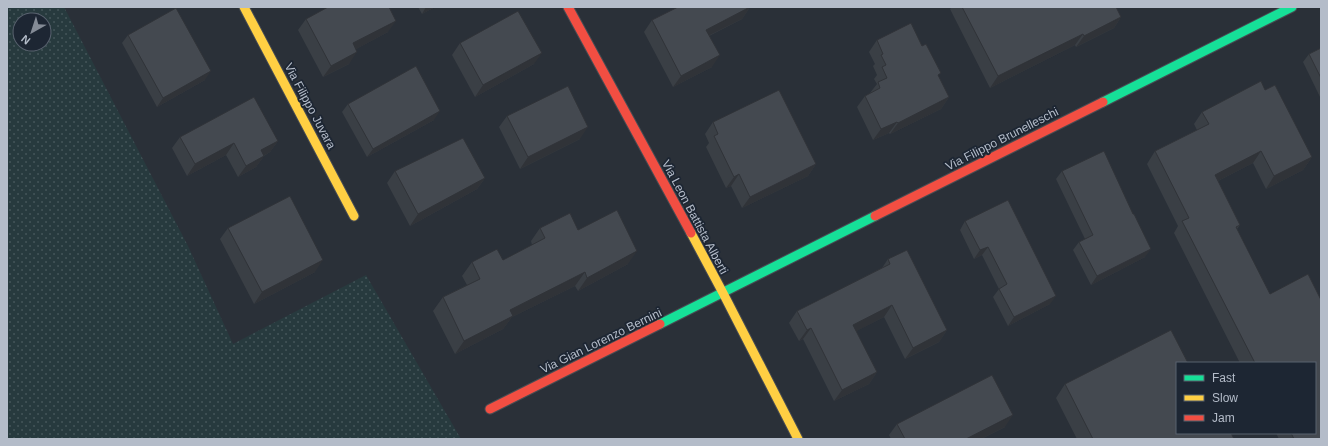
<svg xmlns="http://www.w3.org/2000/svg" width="1328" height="446" font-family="Arial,sans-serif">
  <defs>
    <pattern id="grass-dots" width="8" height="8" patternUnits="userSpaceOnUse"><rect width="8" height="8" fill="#273a3e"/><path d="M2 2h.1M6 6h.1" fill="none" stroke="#445559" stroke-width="1.8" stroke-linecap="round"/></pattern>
  </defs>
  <rect width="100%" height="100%" fill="#2a3038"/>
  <!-- grass -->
  <path fill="url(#grass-dots)" fill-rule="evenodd" d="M7,7H64L188,246L233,344L366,275L461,439H7ZM20,20H44V44H20Z"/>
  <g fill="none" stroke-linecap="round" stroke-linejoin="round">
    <defs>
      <g id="fast">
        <polyline points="1103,102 1292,7"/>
        <polyline points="660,324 875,216"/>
      </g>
      <g id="slow">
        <polyline points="244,7 354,216"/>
        <polyline points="691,233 723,293 798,439"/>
      </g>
      <g id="jam">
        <polyline points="568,7 691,233"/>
        <polyline points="875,216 1103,102"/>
        <polyline points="490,409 660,324"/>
      </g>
    </defs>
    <!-- fast casing -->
    <use href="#fast" stroke="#484c53" stroke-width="11"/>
    <!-- slow casing -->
    <use href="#slow" stroke="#484c53" stroke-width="11"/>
    <!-- jam casing -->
    <use href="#jam" stroke="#484c53" stroke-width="11"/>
    <!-- fast -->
    <use href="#fast" stroke="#16e098" stroke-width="9"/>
    <!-- slow -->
    <use href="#slow" stroke="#ffcf43" stroke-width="9"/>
    <!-- jam -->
    <use href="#jam" stroke="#f24e42" stroke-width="9"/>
  </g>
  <!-- wall -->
  <g fill="#3a3f45">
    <polygon points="418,7 435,7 422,14"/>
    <polygon points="750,7 742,19 709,36 712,67 673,87 644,32 652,20"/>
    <polygon points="952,7 1116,7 1121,17 1114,28 1076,47 1075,45 990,88 950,9"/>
    <polygon points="306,19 388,32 356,49 349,64 323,77 298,30"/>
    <polygon points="128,35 205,80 157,107 122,43"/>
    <polygon points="877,40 922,46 949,97 941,109 890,134 889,133 873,140 857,107 865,96 870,93 877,84 874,79 877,75 873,66 875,64 869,52"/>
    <polygon points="460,43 534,64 475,97 452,55"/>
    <polygon points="1321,48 1321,99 1303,62 1309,54"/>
    <polygon points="1261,81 1265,90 1275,85 1312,157 1303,170 1266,189 1253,163 1218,181 1240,225 1237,229 1270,294 1308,274 1321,300 1321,439 1279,439 1276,433 1315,433 1315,363 1240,363 1174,233 1178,226 1147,164 1155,151 1197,130 1194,124 1202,112"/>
    <polygon points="348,104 434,120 367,157 342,112"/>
    <polygon points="507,116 580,139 520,169 499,127"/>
    <polygon points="713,122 816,164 808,176 742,208 731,186 726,188 706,147 709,143 705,134"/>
    <polygon points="180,137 278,141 270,152 264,156 256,167 238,177 226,155 187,176 172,148"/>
    <polygon points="395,171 485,178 477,189 410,226 387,183"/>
    <polygon points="1062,171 1145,257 1091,285 1073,250 1079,242 1085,239 1056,179"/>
    <polygon points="965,221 1050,304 1008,326 993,297 999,289 982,255 974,259 960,230"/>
    <polygon points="228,228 315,272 254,304 220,239"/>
    <polygon points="540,228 578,230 628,264 578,291 575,286 512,317 503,329 455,354 433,311 443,297 467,285 462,276 472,262 503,260 532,245 531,241"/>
    <polygon points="888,259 947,330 939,342 905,359 884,317 856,331 877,372 869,384 834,401 803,339 799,341 789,323 797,311 882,268"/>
    <polygon points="1065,384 1177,433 1234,439 1077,439 1056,398"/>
    <polygon points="897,424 1005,427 981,439 891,439 889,435"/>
  </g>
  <!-- shaded-wall -->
  <g fill="#303338">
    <polygon points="426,7 435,7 422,14"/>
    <polygon points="750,7 742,19 698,41 706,30"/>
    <polygon points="1121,17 1114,28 1076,47 1084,36"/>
    <polygon points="396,21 388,32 345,55 353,43"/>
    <polygon points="1083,34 1075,45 990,88 998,76"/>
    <polygon points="357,52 349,64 323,77 331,66"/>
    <polygon points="542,53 534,64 475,97 483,85"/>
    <polygon points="720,55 712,67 673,87 681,76"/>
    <polygon points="211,71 205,80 157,107 163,98"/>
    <polygon points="949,97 941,109 890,134 898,123"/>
    <polygon points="440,111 434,120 367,157 373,149"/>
    <polygon points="897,122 889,133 873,140 881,129"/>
    <polygon points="588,127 580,139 520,169 528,157"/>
    <polygon points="278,141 270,152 253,162 261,150"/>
    <polygon points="234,143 226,155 187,176 195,164"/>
    <polygon points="1261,151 1253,163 1206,187 1215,175"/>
    <polygon points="264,156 256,167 238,177 246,166"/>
    <polygon points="1312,157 1303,170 1266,189 1274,176"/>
    <polygon points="816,164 808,176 742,208 750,197"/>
    <polygon points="739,174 731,186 726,188 734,177"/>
    <polygon points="485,178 477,189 410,226 418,214"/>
    <polygon points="988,247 982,255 974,259 980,250"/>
    <polygon points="1151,249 1145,257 1091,285 1097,276"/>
    <polygon points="637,251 628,264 578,291 587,278"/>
    <polygon points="323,260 315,272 254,304 262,292"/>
    <polygon points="585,272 575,286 512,317 503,329 455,354 464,341 510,310"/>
    <polygon points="1056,296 1050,304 1008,326 1014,317"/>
    <polygon points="892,305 884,317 845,337 853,325"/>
    <polygon points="811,328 803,339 799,341 807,330"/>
    <polygon points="947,330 939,342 905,359 913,348"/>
    <polygon points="877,372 869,384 834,401 842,390"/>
    <polygon points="1013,415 1005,427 981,439 966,439"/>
  </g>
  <!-- building -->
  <g fill="#444950" stroke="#303338">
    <polygon points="328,7 389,7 396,21 353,43 357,52 331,66 306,19"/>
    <polygon points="678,7 750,7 706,30 720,55 681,76 652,20"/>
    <polygon points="962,7 1116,7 1121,17 1084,36 1083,34 998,76"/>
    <polygon points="176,8 211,71 163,98 128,35"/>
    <polygon points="518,11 542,53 483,85 460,43"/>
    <polygon points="911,23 922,46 926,44 941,73 938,75 949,97 898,123 897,122 881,129 865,96 880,88 878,82 887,78 882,67 886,65 881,55 883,54 877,40"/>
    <polygon points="1321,48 1321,78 1309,54"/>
    <polygon points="416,66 440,111 373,149 348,104"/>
    <polygon points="1261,81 1265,90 1275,85 1312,157 1274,176 1261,151 1215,175 1240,225 1236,227 1270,294 1308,274 1321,300 1321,439 1294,439 1291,433 1315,433 1315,363 1255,363 1182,221 1189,218 1155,151 1209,124 1202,112"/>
    <polygon points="568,86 588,127 528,157 507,116"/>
    <polygon points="779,90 816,164 750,197 739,174 734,177 714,136 718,134 713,122"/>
    <polygon points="254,97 278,141 261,150 264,156 246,166 234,143 195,164 180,137"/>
    <polygon points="463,138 485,178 418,214 395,171"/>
    <polygon points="1104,151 1133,214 1134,214 1151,249 1097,276 1079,242 1093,235 1062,171"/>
    <polygon points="290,196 323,260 262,292 228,228"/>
    <polygon points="1008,200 1056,296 1014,317 999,289 1007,284 988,247 980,250 965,221"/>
    <polygon points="617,210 637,251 587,278 585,272 510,310 513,316 464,341 443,297 480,279 472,262 497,249 503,260 545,238 540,228 570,213 578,230"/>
    <polygon points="907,250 947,330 913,348 892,305 853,325 877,372 842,390 811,328 807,330 797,311 890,264 888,259"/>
    <polygon points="1171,330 1188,363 1177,363 1177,433 1231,433 1234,439 1093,439 1065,384"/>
    <polygon points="992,375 1013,415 966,439 905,439 897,424"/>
  </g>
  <g text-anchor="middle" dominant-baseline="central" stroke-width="3.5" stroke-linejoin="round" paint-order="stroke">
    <!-- street labels -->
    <g font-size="12" fill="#b4bcc9" stroke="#1d2633">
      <text transform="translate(310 106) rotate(62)">Via Filippo Juvara</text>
      <text transform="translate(1002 139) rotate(-27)">Via Filippo Brunelleschi</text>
      <text transform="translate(695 217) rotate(62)">Via Leon Battista Alberti</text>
      <text transform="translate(601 341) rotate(-26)">Via Gian Lorenzo Bernini</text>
    </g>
  </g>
  <!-- border -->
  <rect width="1328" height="446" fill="none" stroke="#b4bcc9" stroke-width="16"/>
  <!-- legend -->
  <rect x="1176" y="362" width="140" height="72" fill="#1d2633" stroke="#59626f"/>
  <rect x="1184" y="375" width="20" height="6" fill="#16e098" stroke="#59626f"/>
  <text x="1212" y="382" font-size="12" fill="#b4bcc9">Fast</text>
  <rect x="1184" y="395" width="20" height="6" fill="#ffcf43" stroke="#59626f"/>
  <text x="1212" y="402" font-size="12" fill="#b4bcc9">Slow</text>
  <rect x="1184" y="415" width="20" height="6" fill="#f24e42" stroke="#59626f"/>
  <text x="1212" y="422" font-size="12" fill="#b4bcc9">Jam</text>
  <!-- north arrow -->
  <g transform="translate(32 32) rotate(219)"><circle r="19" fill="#1d2633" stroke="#59626f"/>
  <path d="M0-3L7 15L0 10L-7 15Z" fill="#848b96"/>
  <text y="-6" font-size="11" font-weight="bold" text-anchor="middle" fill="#b4bcc9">N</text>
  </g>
</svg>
